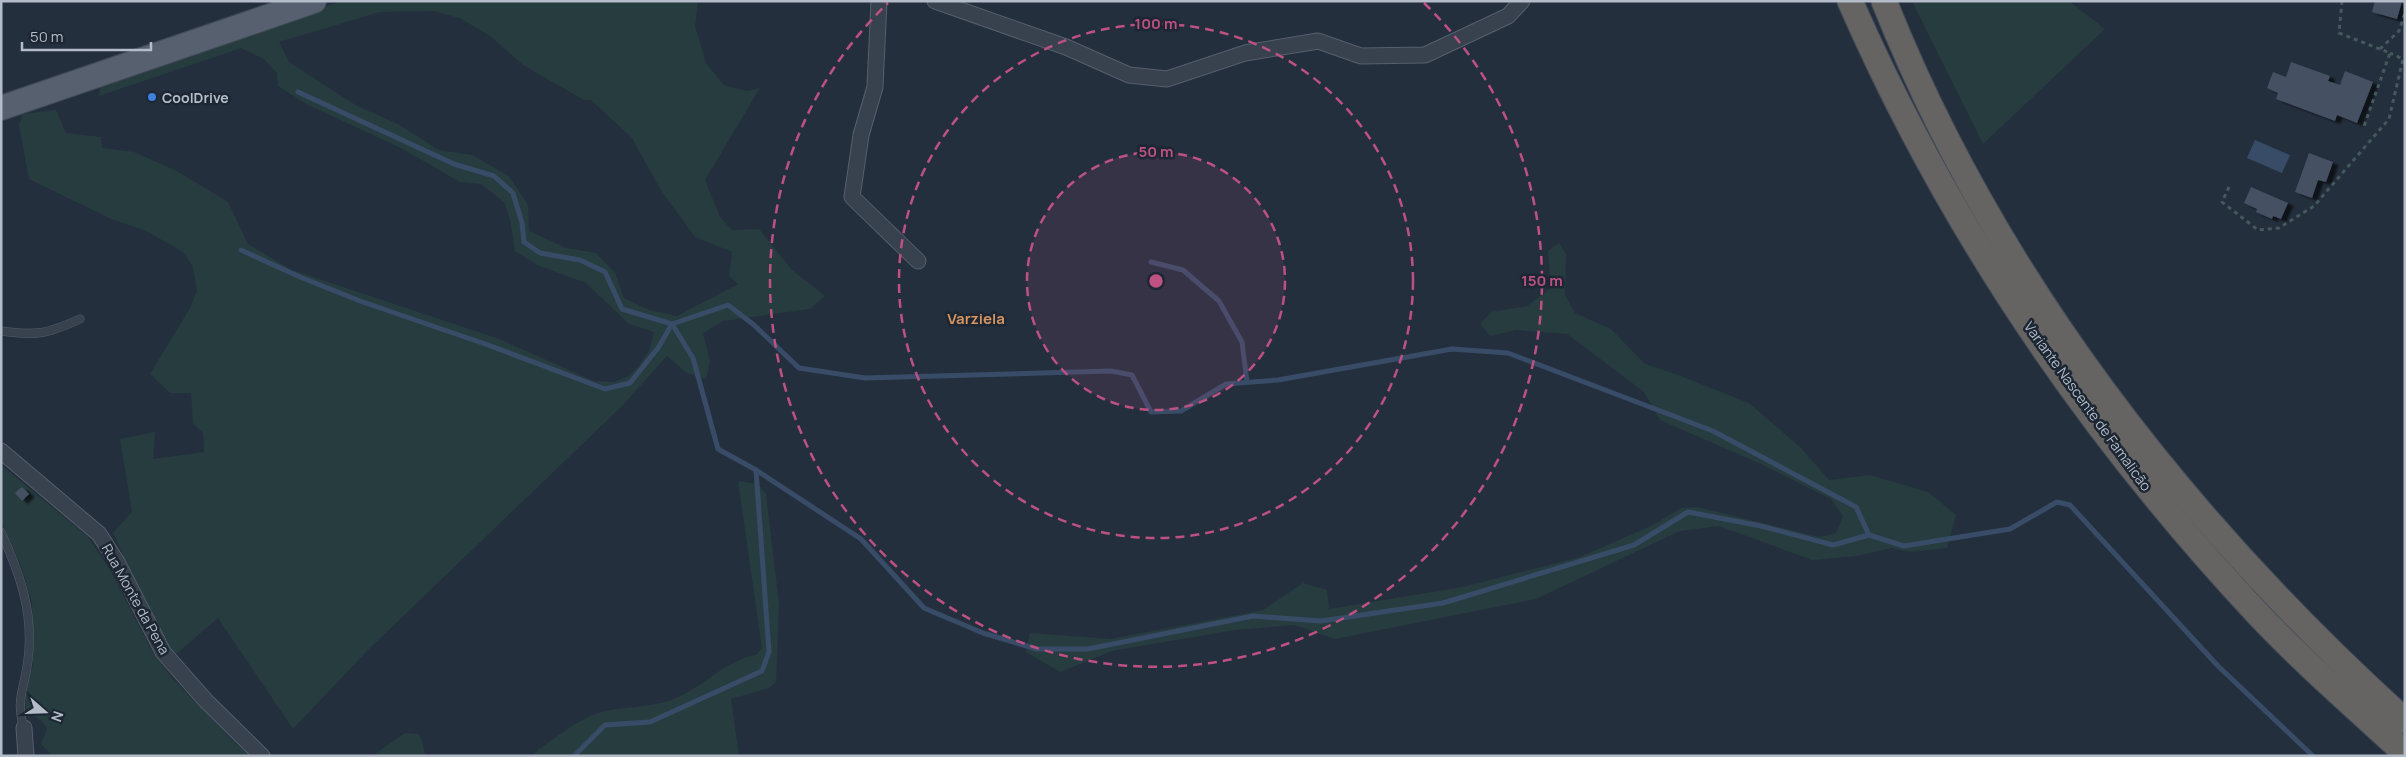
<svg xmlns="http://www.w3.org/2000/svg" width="2406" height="757" font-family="Manrope,sans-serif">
  <defs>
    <filter id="shadow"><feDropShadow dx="5.5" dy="3" stdDeviation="1" flood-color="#0009"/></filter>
  </defs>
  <rect width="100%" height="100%" fill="#242f3e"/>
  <!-- green -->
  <g fill="#263c3f" fill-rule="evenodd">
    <path d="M342,1H698L695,26L706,63L724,85L747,91L760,88L705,180L720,217L732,230L759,229L792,270L825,296L810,309L723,321L703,333L710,362L706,379L687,373L667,356L622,406L367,651L293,729L218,618L175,655L158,630L113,533L132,512L120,439L155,432L153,459L204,452L203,433L193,423L191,393H170L150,374L190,308L197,291L193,267L183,252L146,231L109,218L29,179L19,125L23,114L56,110L66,133L101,137L102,148L134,152L177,171L228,202L248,244L292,270L499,339L594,381L614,382L627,377L638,367L649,351L654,332L629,324L586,283L537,265L515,251L510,219L504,202L481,184L460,182L401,148L308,105L278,86L277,73L264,59L241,48L99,96L101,84ZM433,11L460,18L490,36L523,65L584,100H591L632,138L660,189L695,237L732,252L729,276L738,284L677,316L649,310L624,298L615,273L596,253L566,248L529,231L528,205L509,176L472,155L439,150L398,124L357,106L289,62L279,42L380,12Z"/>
    <polygon points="1912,1 2069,1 2105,29 1983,144"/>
    <polygon points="1559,243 1566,254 1565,295 1575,313 1611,329 1645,364 1681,376 1749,403 1801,448 1829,480 1870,475 1928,492 1956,515 1947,548 1911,552 1891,548 1857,556 1812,560 1719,526 1680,531 1536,599 1335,639 1295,625 1235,630 1112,651 1060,672 1026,652 1030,633 1111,639 1263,610 1303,583 1327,590 1329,609 1463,587 1580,557 1653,525 1681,508 1697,507 1820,537 1836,533 1843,516 1831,499 1761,464 1660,420 1644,392 1567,334 1516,330 1490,336 1480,324 1491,312 1527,306 1551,288 1548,251"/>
    <path d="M1,465L87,536L109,568L153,653L171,677L233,741L250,756H52L41,744L47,729C43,720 37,717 27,713L25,704L27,684L33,665L32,602L21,566L1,520Z"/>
    <path d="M738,481L758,484L766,494L779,604L776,682L769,688L731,699L739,756H532L539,749C557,737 577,720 598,713C624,705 651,709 676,698C705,686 724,661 756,655L762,648Z"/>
    <polygon points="405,733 419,734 423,744 425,756 372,756"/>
  </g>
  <!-- water -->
  <polygon fill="#394c67" points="2255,140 2290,155 2282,173 2247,158"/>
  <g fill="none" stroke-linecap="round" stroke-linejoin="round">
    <!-- stream -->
    <g stroke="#394c67" stroke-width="5">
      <polyline points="298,92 454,164 494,176 513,193 522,223 524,242 540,253 580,260 605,272 622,309 672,324 728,305 754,325 799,368 865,378 1111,371 1132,375 1151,412 1181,411 1226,384 1278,380 1452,349 1508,353 1713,431 1856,507 1869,535 1904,546 2010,529 2057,502 2070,505 2218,666 2313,756"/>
      <polyline points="241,250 300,277 360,301 488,345 605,389 630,383 658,348 672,324 693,358 718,449 756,470 861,539 924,608 983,633 1037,649 1088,649 1253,616 1321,621 1443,603 1634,545 1688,512 1761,526 1833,545 1869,535"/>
      <polyline points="1151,262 1183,270 1219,301 1242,342 1247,382"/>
      <polyline points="574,756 605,725 650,722 762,671 769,652 756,470"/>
    </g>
  </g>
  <!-- building -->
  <g fill="#455162" filter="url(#shadow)">
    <polygon points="2375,1 2402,1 2397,19 2372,12"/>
    <polygon points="2291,62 2330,76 2328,81 2340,85 2345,71 2373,82 2357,123 2337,115 2335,121 2276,99 2278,93 2267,88 2273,72 2286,77"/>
    <polygon points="2309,153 2333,162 2326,182 2318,180 2312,198 2295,192"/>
    <polygon points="2251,187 2288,203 2281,219 2273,216 2272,219 2256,212 2257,209 2244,203"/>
    <polygon points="22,487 29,494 22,501 15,493"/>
  </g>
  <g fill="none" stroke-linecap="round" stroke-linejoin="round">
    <defs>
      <g id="service">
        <path d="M1,331C37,336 47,334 80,319"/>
        <path d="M1,532C20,574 34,613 28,660C25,687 15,700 24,728"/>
      </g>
      <g id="minor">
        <polyline points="879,1 875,87 861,135 852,197 918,261"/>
        <polyline points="935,1 1066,47 1129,75 1167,79 1245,53 1318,41 1361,56 1425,55 1508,16 1522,1"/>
        <polyline points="1,451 99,534 117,562 163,652 206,701 262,756"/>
        <polyline points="24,728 26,756"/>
      </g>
      <polyline id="primary" points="1,108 314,1"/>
      <g id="trunk">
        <path d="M1850,1C1949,227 2089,433 2257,613C2303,662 2355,707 2405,753"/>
        <path d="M1884,1C1995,280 2184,521 2405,721"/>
      </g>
    </defs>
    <!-- service casing -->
    <use href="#service" stroke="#565f6c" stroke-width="9"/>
    <!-- minor casing -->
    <use href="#minor" stroke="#565f6c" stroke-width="17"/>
    <!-- primary casing -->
    <use href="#primary" stroke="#414a57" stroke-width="26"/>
    <!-- trunk casing -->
    <use href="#trunk" stroke="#434c59" stroke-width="27"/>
    <!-- path -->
    <g stroke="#44595c" stroke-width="3" stroke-dasharray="4 4" stroke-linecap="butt">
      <polyline points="2342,1 2339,33 2390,53 2363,129"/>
      <polyline points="2380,49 2399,31 2405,13"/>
      <polyline points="2229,187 2222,202 2258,230 2279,228 2314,206 2389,119 2403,59 2390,53"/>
    </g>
    <!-- service -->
    <use href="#service" stroke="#38414e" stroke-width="8"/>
    <!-- minor -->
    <use href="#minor" stroke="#38414e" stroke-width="15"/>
    <!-- primary -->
    <use href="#primary" stroke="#56606e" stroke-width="24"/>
    <!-- trunk -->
    <use href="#trunk" stroke="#656462" stroke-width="25"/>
  </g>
  <!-- distance rings -->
  <circle cx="1156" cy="281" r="129" fill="#bd5182" fill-opacity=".12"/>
  <g fill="none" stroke="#bd5182" stroke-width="2.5" stroke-dasharray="9 6">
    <circle cx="1156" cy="281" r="129"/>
    <circle cx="1156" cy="281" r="257"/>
    <path d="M1424 3A386 386 0 1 1 888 3"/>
  </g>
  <!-- markers -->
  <circle fill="#3f7fe0" stroke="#1d2633" stroke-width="2" cx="152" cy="97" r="5"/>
  <g text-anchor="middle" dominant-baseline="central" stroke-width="5" stroke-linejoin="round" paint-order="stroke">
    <!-- poi labels -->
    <g font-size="14" font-weight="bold" fill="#b4bcc9" stroke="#1d2633" text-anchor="start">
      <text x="162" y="97">CoolDrive</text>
    </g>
    <!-- street labels -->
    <g font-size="14" fill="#b4bcc9" stroke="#1d2633">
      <text transform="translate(2088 406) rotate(54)">Variante Nascente de Famalicão</text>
      <text transform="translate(136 599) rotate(61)">Rua Monte da Pena</text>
    </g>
    <!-- neighbourhood labels -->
    <g font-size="15" font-weight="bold" fill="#d59563" stroke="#1d2633">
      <text x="976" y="318">Varziela</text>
    </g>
  </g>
  <circle cx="1156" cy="281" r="8" fill="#bd5182" stroke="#1d2633" stroke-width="2.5"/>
  <g font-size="15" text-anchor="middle" font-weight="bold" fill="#bd5182" stroke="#1d2633" stroke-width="5" stroke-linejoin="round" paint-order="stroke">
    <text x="1156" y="29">100 m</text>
    <text x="1156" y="157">50 m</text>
    <text x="1542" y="286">150 m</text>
  </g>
  <!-- border -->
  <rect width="2406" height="757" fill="none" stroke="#b4bcc9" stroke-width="5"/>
  <!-- north arrow -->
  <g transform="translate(45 712) rotate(110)" stroke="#1d2633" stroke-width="4" paint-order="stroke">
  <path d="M0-4L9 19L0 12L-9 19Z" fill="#b4bcc9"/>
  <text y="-8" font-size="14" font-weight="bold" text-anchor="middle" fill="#b4bcc9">N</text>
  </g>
  <!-- scale -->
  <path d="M22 42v8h129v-8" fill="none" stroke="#b4bcc9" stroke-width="2.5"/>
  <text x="30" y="42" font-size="15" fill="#b4bcc9" stroke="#1d2633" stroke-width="4" paint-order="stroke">50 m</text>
</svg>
